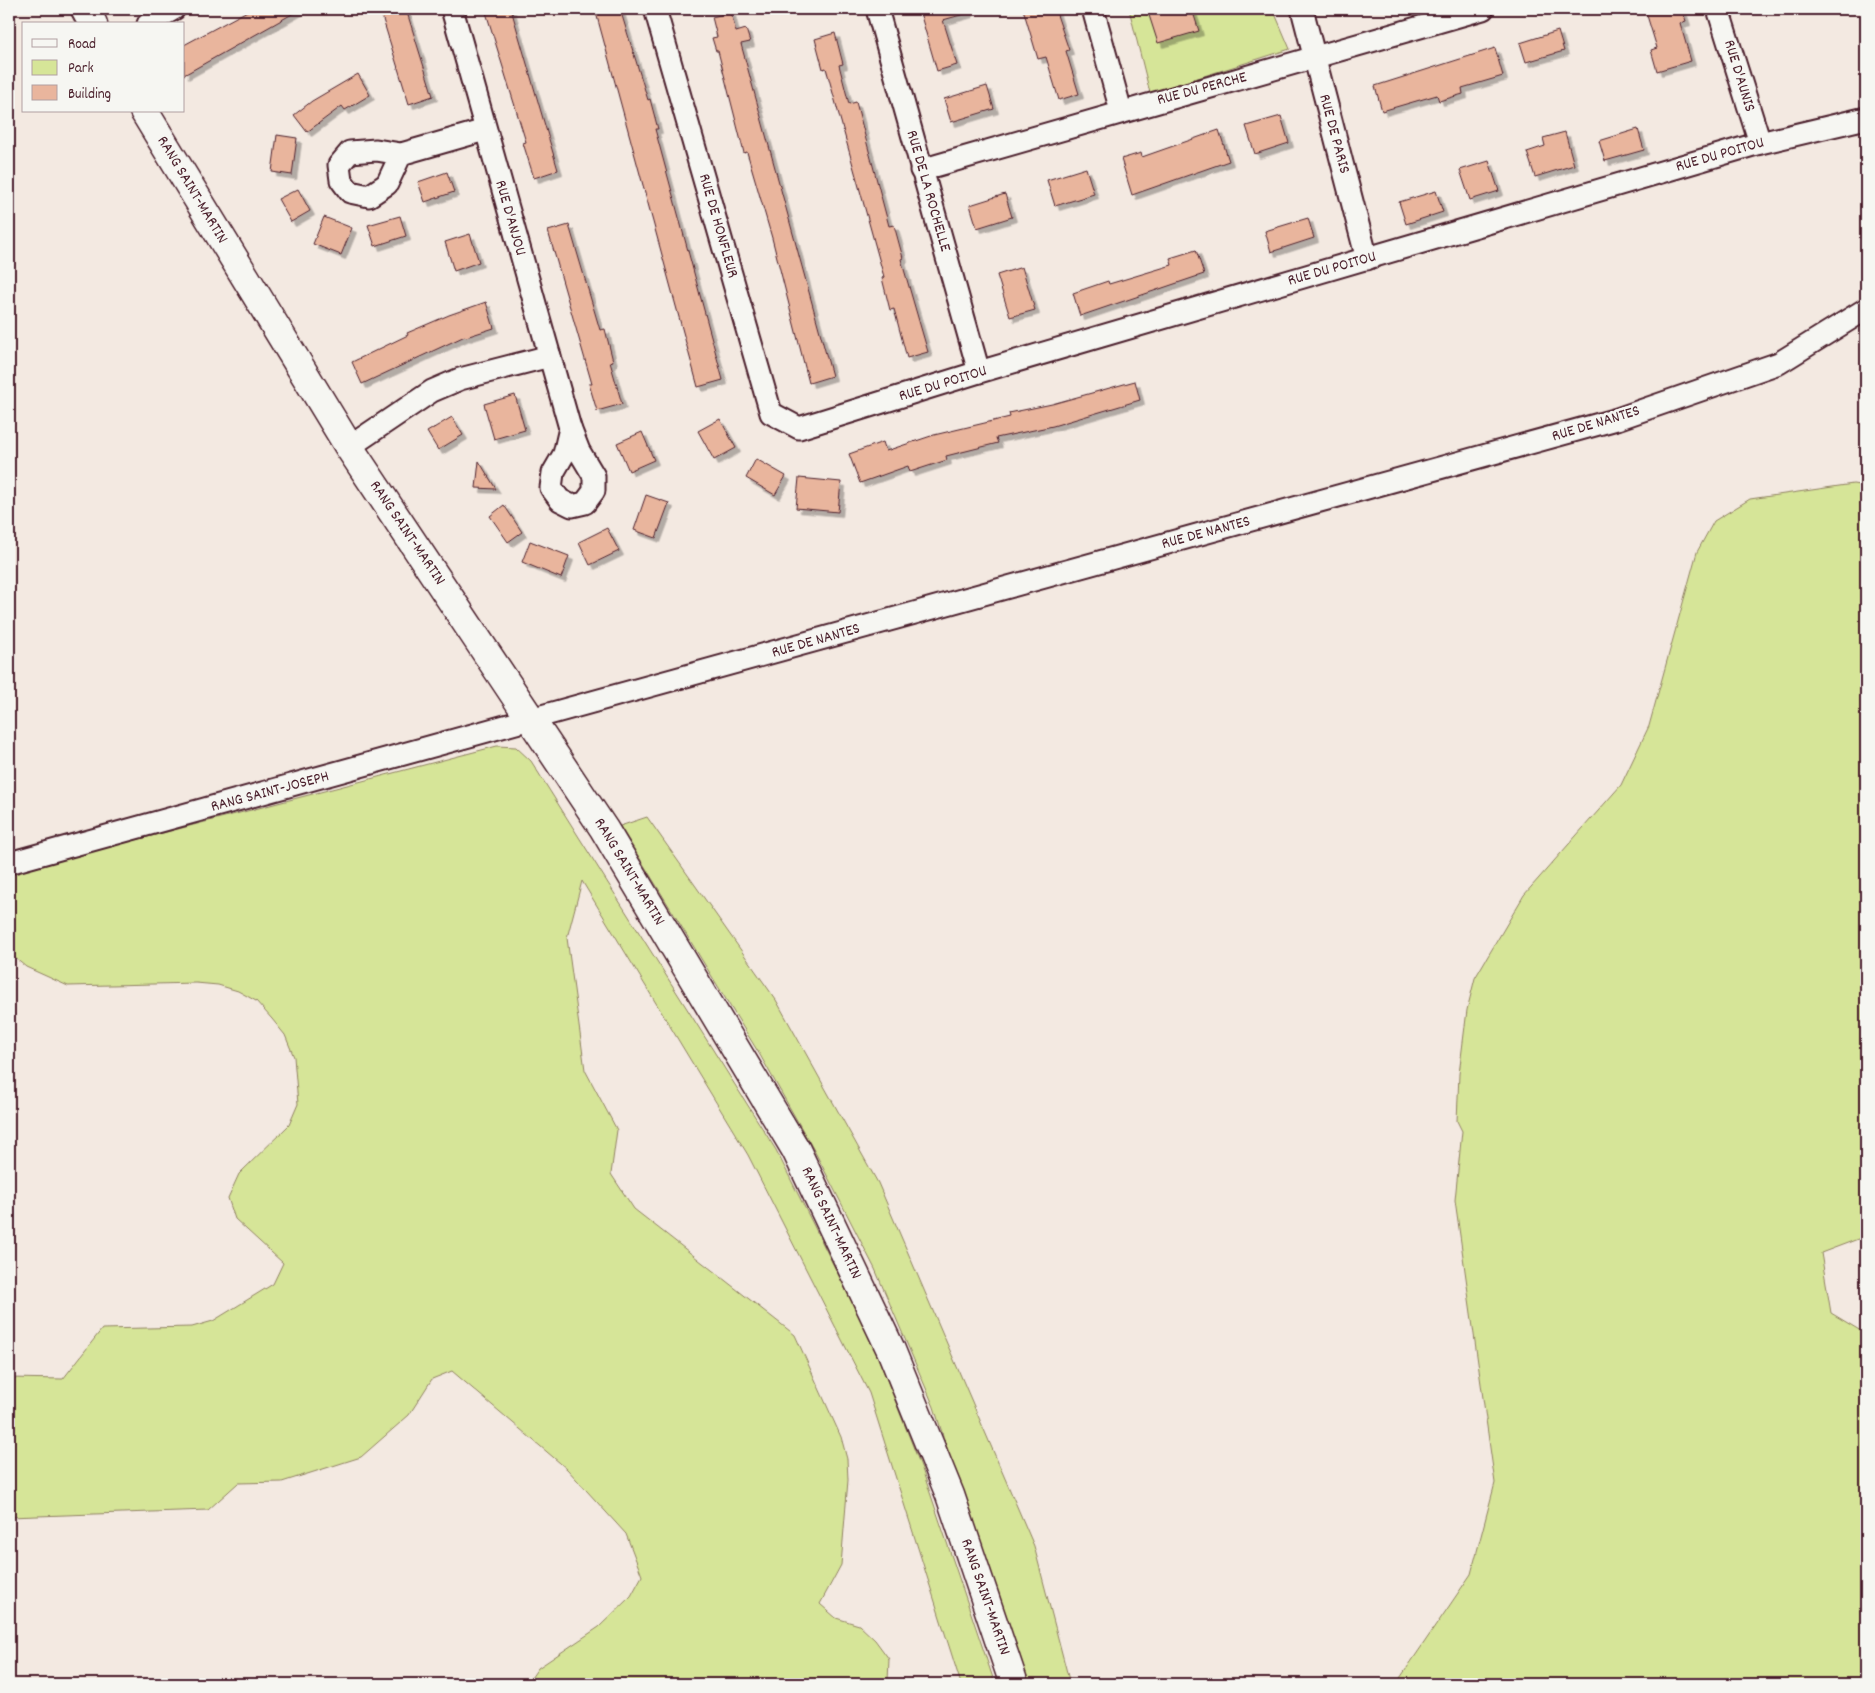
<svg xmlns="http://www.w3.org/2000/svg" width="1875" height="1693" font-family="Dekko,sans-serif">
  <defs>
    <filter id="shadow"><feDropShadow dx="4.5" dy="4.5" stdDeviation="0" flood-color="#0004"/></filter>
  </defs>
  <rect width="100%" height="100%" fill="#f3e9e1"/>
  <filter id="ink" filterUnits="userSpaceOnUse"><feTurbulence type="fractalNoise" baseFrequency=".02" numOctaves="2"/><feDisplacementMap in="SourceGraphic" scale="10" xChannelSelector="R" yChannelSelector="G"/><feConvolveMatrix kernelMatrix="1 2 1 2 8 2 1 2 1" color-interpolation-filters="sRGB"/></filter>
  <g filter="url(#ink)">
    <!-- green -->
    <g fill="#d6e598" stroke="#908262">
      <polygon points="1129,9 1273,9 1290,49 1150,93"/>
      <polygon points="1853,484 1866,486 1866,1236 1821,1253 1831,1313 1866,1334 1866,1684 1396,1684 1471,1574 1495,1483 1455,1200 1462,1131 1457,1121 1459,1074 1467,1010 1475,978 1524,895 1621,785 1649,726 1697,552 1714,521 1750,499"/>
      <polygon points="497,746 516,747 531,761 776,1150 872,1342 922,1469 995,1684 961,1684 869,1393 748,1155 582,881 567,938 585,1070 617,1130 611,1174 634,1209 795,1335 841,1437 847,1459 848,1480 841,1565 820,1604 836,1618 859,1625 875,1640 889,1659 888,1681 885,1684 527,1684 538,1668 599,1627 631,1596 642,1576 626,1534 567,1469 452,1371 432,1379 409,1415 361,1457 282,1482 238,1483 208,1510 9,1517 9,1378 63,1379 102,1329 192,1327 213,1321 273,1284 283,1263 235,1219 228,1198 239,1174 289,1125 298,1104 294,1057 285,1035 272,1019 256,1001 238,991 218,985 196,983 68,986 26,967 9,953 9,873"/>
      <polygon points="647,817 776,1000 878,1183 1034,1546 1070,1684 1021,1684 934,1407 875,1269 816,1154 760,1055 620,826"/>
    </g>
    <!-- building -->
    <g fill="#e9b59d" stroke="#4a1f2b" filter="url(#shadow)">
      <polygon points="251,9 301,9 184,75 184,45"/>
      <polygon points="394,9 406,9 433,96 409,104 381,13"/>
      <polygon points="485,9 511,9 558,170 534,178 523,143 526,142"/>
      <polygon points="595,9 620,9 648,100 650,99 658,129 655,129 723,380 698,387"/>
      <polygon points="919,9 968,9 968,13 943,20 957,65 937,71"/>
      <polygon points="1023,9 1055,9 1069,50 1066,51 1079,94 1059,100 1046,57 1038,59"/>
      <polygon points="1147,9 1192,9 1199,31 1158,43"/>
      <polygon points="1645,9 1682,9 1686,21 1680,23 1691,61 1657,71 1651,50 1657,48"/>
      <polygon points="731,12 736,32 746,29 750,42 741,44 832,376 809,383 772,238 747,152 744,153 718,51 716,51 712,38 717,37 712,17"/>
      <polygon points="1558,31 1564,51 1526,62 1520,43"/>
      <polygon points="835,33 843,64 839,65 849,104 856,102 889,226 894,225 903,258 901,259 928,352 907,358 894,309 890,310 882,278 884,277 826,68 823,69 815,39"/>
      <polygon points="1495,48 1503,76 1462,88 1463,94 1439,101 1437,95 1382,111 1375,86"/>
      <polygon points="358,74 370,95 345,110 342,106 307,132 294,115 312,101"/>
      <polygon points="987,86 994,109 951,122 944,99"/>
      <polygon points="1281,116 1289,143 1255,154 1246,126"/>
      <polygon points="1638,129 1644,150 1605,161 1599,141"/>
      <polygon points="1219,130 1229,161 1132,195 1121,159 1141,153 1142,157"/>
      <polygon points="1565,132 1574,165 1535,177 1527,152 1545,146 1543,138"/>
      <polygon points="277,135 297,138 292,175 272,172"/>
      <polygon points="1489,161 1499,191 1470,200 1460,170"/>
      <polygon points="1086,168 1094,194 1055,206 1047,180"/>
      <polygon points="447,172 454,192 425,202 418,182"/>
      <polygon points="298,189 310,211 291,222 278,199"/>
      <polygon points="1436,191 1443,212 1406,224 1399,202"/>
      <polygon points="1005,194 1012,217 977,228 970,205"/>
      <polygon points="400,216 406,236 375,246 368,225"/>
      <polygon points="324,217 352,228 341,255 313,244"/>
      <polygon points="1308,218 1314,238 1271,252 1265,231"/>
      <polygon points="569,225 600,330 605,329 613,361 610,362 622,404 597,411 589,384 592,384 548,231"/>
      <polygon points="470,234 479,262 454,271 445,242"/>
      <polygon points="1196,250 1204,274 1080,316 1073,293 1108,281 1109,284 1172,265 1170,258"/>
      <polygon points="1022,267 1035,310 1010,317 997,275"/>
      <polygon points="486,302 494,328 466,337 465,336 362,384 352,362 408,335 407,333 449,315"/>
      <polygon points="1135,381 1140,400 1053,426 996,438 998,443 946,456 947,460 910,472 908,466 860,483 849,454 883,442 886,451 934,435 1010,417 1009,413 1052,404"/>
      <polygon points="515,395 525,430 494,439 484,404"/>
      <polygon points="452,417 463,435 438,450 427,432"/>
      <polygon points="720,419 736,448 714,460 698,431"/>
      <polygon points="642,432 654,460 629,471 617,443"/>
      <polygon points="756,459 786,476 775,495 746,478"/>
      <polygon points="479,461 496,489 476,488"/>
      <polygon points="799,478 841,482 838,512 796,508"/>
      <polygon points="646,495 669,503 656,538 634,530"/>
      <polygon points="504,505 522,532 508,542 490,516"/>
      <polygon points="607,528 619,551 590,565 579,542"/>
      <polygon points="530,541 569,556 561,578 522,562"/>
    </g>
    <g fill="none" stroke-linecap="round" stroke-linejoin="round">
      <defs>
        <g id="street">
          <polyline points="452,9 570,428"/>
          <polyline points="655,9 771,413 799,428 979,372 1760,143 1866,118"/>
          <polyline points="877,9 979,372"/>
          <polyline points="1093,9 1121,111"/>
          <polyline points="1302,9 1367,259"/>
          <polyline points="1718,9 1760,143"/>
          <polyline points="148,24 174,9"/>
          <polyline points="401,154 387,184 369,196 350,192 341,180 339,165 350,152 376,150 401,154 485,130"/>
          <path d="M921,170C1108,115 1296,64 1483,9"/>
          <polygon points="570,428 579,451 594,476 594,491 585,503 572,506 560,500 551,488 553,473 564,454"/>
          <polyline points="349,447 432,391 460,379 550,356"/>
          <polyline points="9,863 1617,419 1779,363 1866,309"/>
        </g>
        <g id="secondary">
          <polyline points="85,9 93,24"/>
          <polyline points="144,111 349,447 604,829 796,1150 891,1350 950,1495 1014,1684"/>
        </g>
      </defs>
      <!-- street casing -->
      <use href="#street" stroke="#4a1f2b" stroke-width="25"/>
      <!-- secondary casing -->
      <use href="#secondary" stroke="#4a1f2b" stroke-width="31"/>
      <!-- street -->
      <use href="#street" stroke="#f6f6f2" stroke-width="21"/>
      <!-- secondary -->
      <use href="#secondary" stroke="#f6f6f2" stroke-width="28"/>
    </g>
  </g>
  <g text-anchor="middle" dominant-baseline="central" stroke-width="5" stroke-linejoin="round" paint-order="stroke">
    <!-- street labels -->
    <g font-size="16" fill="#4a1f2b" stroke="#f6f6f2">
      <text transform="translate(1739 76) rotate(73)">RUE D'AUNIS</text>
      <text transform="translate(1202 89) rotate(-15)">RUE DU PERCHE</text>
      <text transform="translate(1334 134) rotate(75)">RUE DE PARIS</text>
      <text transform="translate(1720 155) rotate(-16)">RUE DU POITOU</text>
      <text transform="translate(192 190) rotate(59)">RANG SAINT-MARTIN</text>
      <text transform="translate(928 191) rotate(74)">RUE DE LA ROCHELLE</text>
      <text transform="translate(510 218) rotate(74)">RUE D'ANJOU</text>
      <text transform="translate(718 226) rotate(74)">RUE DE HONFLEUR</text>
      <text transform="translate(1332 269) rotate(-16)">RUE DU POITOU</text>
      <text transform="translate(943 384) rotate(-17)">RUE DU POITOU</text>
      <text transform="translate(1596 424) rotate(-17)">RUE DE NANTES</text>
      <text transform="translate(407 533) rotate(56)">RANG SAINT-MARTIN</text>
      <text transform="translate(1206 533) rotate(-15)">RUE DE NANTES</text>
      <text transform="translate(816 641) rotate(-16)">RUE DE NANTES</text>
      <text transform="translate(270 792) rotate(-15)">RANG SAINT-JOSEPH</text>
      <text transform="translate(629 872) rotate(59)">RANG SAINT-MARTIN</text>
      <text transform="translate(831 1223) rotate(65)">RANG SAINT-MARTIN</text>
      <text transform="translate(985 1597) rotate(71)">RANG SAINT-MARTIN</text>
    </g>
  </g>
  <!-- margin -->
  <rect width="1875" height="1693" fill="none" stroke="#f6f6f2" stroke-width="30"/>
  <rect x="15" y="15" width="1845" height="1663" fill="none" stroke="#4a1f2b" stroke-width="2" filter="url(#ink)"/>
  <!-- legend -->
  <rect x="22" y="22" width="162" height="90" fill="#f6f6f2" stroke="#b1a0a2"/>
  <rect x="32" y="39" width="25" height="8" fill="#f6f6f2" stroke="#b1a0a2"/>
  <text x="68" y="48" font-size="15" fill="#4a1f2b">Road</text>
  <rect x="32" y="60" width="25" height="15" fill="#d6e598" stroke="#b1a0a2"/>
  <text x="68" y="72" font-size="15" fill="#4a1f2b">Park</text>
  <rect x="32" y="85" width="25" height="15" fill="#e9b59d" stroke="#b1a0a2"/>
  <text x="68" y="98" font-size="15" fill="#4a1f2b">Building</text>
</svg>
